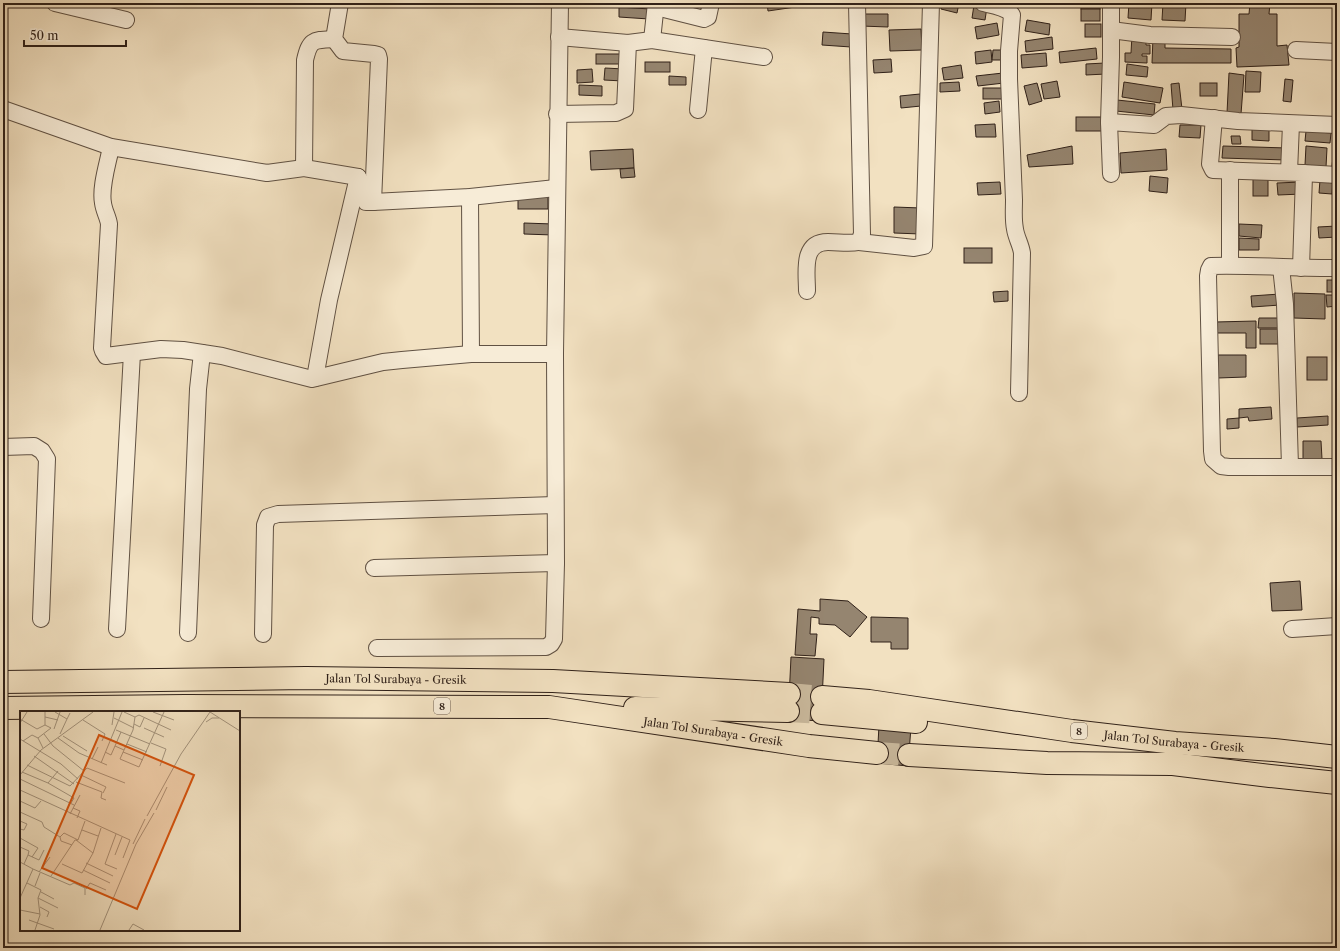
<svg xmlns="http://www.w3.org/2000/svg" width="1340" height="951" font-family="'Libre Caslon Text',serif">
  <rect width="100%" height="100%" fill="#f2e1c1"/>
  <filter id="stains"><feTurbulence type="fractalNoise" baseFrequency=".005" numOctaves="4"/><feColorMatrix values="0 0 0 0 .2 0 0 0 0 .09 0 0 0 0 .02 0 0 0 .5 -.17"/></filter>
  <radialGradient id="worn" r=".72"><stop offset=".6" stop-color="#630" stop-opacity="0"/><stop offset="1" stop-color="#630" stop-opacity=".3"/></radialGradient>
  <!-- building -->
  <g fill="#958570" stroke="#302119">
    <polygon points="726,3 742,3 741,7 726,5"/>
    <polygon points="767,3 809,3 809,5 768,11"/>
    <polygon points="942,3 959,3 957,13 941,9"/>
    <rect x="1081" y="3" width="19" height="6"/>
    <polygon points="1129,3 1152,3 1151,20 1128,18"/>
    <polygon points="1163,3 1186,3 1185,21 1162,20"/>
    <polygon points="1250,3 1270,3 1269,14 1277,14 1277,46 1287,45 1289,65 1237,67 1236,48 1239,47 1239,14 1249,14"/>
    <polygon points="974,5 987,7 985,20 972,18"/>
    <polygon points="619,7 650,9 649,19 619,17"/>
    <rect x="1081" y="9" width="19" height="12"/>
    <polygon points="861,14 888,14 888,27 861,26"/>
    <polygon points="1027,20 1050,24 1049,35 1025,31"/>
    <polygon points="997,23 999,35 977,39 975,27"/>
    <rect x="1085" y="24" width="16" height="13"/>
    <polygon points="921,29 922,50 890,51 889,30"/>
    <polygon points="823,32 852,34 851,47 822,45"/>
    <polygon points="1132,35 1146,36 1146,45 1150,45 1150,54 1142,54 1142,56 1147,56 1147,63 1125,62 1125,53 1131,53"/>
    <polygon points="1052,37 1053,49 1026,52 1025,41"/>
    <polygon points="1153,37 1165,37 1165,48 1231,49 1231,63 1152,63"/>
    <polygon points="1096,48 1097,59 1060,63 1059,52"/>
    <polygon points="991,50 992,62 976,64 975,52"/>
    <polygon points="993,50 1005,50 1005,60 992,60"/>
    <polygon points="1046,53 1047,66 1022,68 1021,55"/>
    <rect x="596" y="54" width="28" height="10"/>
    <polygon points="891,59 892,72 874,73 873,60"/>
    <rect x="645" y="62" width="25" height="10"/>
    <polygon points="1105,63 1106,74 1086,75 1086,64"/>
    <polygon points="1127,64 1148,67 1147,77 1126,75"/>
    <polygon points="961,65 963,78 944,80 942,68"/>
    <polygon points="605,68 624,69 623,81 604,80"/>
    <polygon points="592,69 593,82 577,83 577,70"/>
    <polygon points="1246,71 1261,72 1260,92 1245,92"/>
    <polygon points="1003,73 1004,83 978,86 976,76"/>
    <polygon points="1229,73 1244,75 1241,114 1227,113"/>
    <polygon points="669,76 686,77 686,85 669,85"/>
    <polygon points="1285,79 1293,80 1291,102 1283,101"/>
    <polygon points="1057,81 1060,97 1044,99 1041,84"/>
    <polygon points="959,82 960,91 940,92 940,83"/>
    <polygon points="1124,82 1163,88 1160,103 1122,97"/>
    <polygon points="1037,83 1042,101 1029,105 1024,86"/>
    <polygon points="1179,83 1182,109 1173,110 1171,84"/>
    <rect x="1200" y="83" width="17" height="13"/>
    <polygon points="579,85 602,86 602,96 579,95"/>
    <rect x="983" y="88" width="19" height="11"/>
    <polygon points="920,94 921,106 901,108 900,96"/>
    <polygon points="1117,100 1155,104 1154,115 1116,111"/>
    <polygon points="999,101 1000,112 985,114 984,103"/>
    <rect x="1076" y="117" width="26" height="14"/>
    <polygon points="995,124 996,137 976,137 975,125"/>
    <polygon points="1180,125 1201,125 1200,138 1179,137"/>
    <polygon points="1252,129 1269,129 1269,141 1252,140"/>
    <polygon points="1306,131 1331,133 1330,143 1305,141"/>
    <polygon points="1231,136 1240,136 1241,144 1232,144"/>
    <polygon points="1072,146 1073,164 1029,167 1027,155"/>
    <polygon points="1223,146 1287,148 1286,160 1222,158"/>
    <polygon points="1306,146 1327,148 1326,167 1305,165"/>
    <polygon points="1334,148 1337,148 1337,167 1332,166"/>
    <polygon points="633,149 634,168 591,170 590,151"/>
    <polygon points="1166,149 1167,170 1121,173 1120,153"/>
    <polygon points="634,168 635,177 621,178 620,169"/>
    <polygon points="1150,176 1168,178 1167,193 1149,191"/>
    <rect x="1253" y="179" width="15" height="17"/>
    <polygon points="1320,180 1333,181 1332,194 1319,193"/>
    <polygon points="1000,182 1001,194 978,195 977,183"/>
    <polygon points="1301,182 1302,194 1278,195 1277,183"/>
    <rect x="518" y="197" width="30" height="12"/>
    <polygon points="894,207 921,208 921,234 894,233"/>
    <polygon points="524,223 553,224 553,235 524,234"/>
    <polygon points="1239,224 1262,225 1261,238 1239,236"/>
    <polygon points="1337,226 1337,237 1319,238 1318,227"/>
    <polygon points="1239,238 1259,239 1259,250 1239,250"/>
    <rect x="964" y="248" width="28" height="15"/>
    <rect x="1327" y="280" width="10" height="12"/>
    <polygon points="1008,291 1008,301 994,302 993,292"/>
    <polygon points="1294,293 1325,294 1325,319 1294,318"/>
    <polygon points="1280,294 1280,305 1252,307 1251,296"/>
    <polygon points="1326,295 1337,295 1337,306 1327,307"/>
    <polygon points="1259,318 1282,318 1282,328 1258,328"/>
    <polygon points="1256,321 1256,348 1246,348 1246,333 1215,333 1215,322"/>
    <rect x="1260" y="329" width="24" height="15"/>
    <polygon points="1218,355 1246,355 1246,377 1218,378"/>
    <rect x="1307" y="357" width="20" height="23"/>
    <polygon points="1271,407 1272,419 1249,421 1248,417 1239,418 1239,409"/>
    <polygon points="1328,416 1328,425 1297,427 1297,418"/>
    <polygon points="1239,418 1239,428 1227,429 1227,419"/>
    <polygon points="1303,441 1321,441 1322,459 1303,460"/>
    <polygon points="1300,581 1302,610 1272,611 1270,583"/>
    <polygon points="820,599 848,601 867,617 850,637 835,625 819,624 819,618 811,617 810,634 817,634 815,656 795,655 798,609 820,611"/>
    <polygon points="871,617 908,618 908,649 891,649 891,642 871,642"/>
    <polygon points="791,657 824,659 821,721 788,719"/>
    <polygon points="879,725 911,727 908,766 877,763"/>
  </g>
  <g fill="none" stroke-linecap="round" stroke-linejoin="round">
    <!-- highway-tunnel -->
    <g stroke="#cbbb9f" stroke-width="22" stroke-dasharray="22 11" stroke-linecap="butt">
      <polyline points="789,694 822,697"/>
      <polyline points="788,711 822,713"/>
      <polyline points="877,753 909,755"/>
    </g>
    <defs>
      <g id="minor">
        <polyline points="55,3 126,20"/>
        <polyline points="340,3 334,39 343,51 374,54 378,55 379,59 373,202 366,202 358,177"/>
        <path d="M983,3C992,5 1007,7 1012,15L1009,51V79L1014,200C1014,210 1013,219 1015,229C1016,237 1021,245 1022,253L1019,393"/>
        <polyline points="1111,3 1111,57 1109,122 1111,174"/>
        <polyline points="656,7 704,19 708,17 711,3"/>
        <polyline points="1111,30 1150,35 1232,37"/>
        <polyline points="559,37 628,43 652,40 764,57"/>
        <polyline points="652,40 656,3"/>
        <polyline points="1296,50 1337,52"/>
        <polyline points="3,109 111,147 267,173 304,168 358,177"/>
        <polyline points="698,110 704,48"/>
        <polyline points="557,114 616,113 625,109 628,43"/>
        <polyline points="1214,118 1210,164 1213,170 1303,173 1304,175 1301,268"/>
        <polyline points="1109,122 1154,125 1166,116 1181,115 1238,121 1337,125"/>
        <path d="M111,147C108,163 100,187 103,203C104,211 108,217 109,224L102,348L103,351L106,356L161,349L183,350L222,356L312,379L383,362L402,360L471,354H555"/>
        <path d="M304,168L305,60C310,39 313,40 334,39"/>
        <polyline points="1289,172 1291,124"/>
        <polyline points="1303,173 1337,175"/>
        <polyline points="470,197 471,354"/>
        <polyline points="373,202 470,197 556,188"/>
        <polyline points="859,242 914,248 924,246 931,3"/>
        <polyline points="1230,265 1230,170"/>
        <polyline points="1281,267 1285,304 1290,466"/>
        <path d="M1337,268C1295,268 1253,265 1211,266L1209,270L1208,276L1212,451L1213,459L1221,466L1229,467H1337"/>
        <path d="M807,291C807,272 801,242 828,242C839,242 848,244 859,242L862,234L857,3"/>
        <polyline points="315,378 329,300 358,177"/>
        <polyline points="3,447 34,446 42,451 47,459 41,619"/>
        <polyline points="374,568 556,563"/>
        <polyline points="117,629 132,353"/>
        <polyline points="1292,629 1337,626"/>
        <polyline points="188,633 198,389 202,353"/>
        <polyline points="263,634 265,525 268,517 278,514 555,505"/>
        <polyline points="377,648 546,647 551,644 554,639 556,563 555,354 560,3"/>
      </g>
      <g id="highway">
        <path id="s1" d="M3,682L306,678L553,681L789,694"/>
        <path id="s2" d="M822,697L869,701L1072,731L1175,743L1274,750L1337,757"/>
        <path id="s3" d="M3,708L185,706L549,707L809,746L877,753"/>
        <polyline points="635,708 788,711"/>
        <polyline points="822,713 916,722"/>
        <polyline points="909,755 1047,763 1173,764 1270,776 1337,783"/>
      </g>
    </defs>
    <!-- minor casing -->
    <use href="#minor" stroke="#605143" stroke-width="18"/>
    <!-- highway casing -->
    <use href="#highway" stroke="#302119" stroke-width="24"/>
    <!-- minor -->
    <use href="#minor" stroke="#f7ecd7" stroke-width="16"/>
    <!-- highway -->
    <use href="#highway" stroke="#f2e1c1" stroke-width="22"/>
  </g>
  <g text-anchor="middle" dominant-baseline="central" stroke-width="4" stroke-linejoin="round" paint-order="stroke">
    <!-- shield labels -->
    <g fill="#f7ecd7" stroke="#6c5e52" stroke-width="1">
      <rect x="434" y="698" width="16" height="16" rx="3"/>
      <rect x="1071" y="723" width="16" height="16" rx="3"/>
    </g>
    <g font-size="10" font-weight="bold" fill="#302119">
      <text x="442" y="706">8</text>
      <text x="1079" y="731">8</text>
    </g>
    <!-- street labels -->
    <g font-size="11" fill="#302119" stroke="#f7ecd7">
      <text stroke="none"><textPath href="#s1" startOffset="393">Jalan Tol Surabaya - Gresik</textPath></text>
      <text stroke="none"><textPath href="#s3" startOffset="712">Jalan Tol Surabaya - Gresik</textPath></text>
      <text stroke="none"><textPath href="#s2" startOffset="355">Jalan Tol Surabaya - Gresik</textPath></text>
    </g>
  </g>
  <!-- overview -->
  <g transform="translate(20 711)">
    <rect width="220" height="220" fill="#f2e1c1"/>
    <path fill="none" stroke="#a4947e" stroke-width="1" d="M35,1L47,8L50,2M104,1L115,6M133,1L154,9M190,1L220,20M25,6L38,9M115,6L113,19L100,48L119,56L144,1M115,6L119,4L151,19M94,7L114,17M0,8L17,18L25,14V1M63,9L85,23L82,30M186,11L192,7H199M0,12L7,1M114,13L120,16L124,7M92,14L94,1M124,17L144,26M34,18L40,1M96,19L130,33M24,23L33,35L64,60M40,23L47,8M43,25L67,40M18,27L31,17L25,14M38,27L59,42L87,54M0,28L41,53L58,68M3,30L12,24L18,27L23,37M131,32L146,38L140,55M107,33L127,41M95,35L101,21M85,41L91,44L95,35L104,39M103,41L123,49M14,45L54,73M72,48L78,36M81,52L102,1M7,54L50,75L67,57L105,72M2,61L28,72L54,87L51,92M0,64L21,39L73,1M61,64L86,76L83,82M0,68L54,94M56,71L82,81L81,87L86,89M28,72L38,60M0,79L110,129L103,147M0,90L15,97L21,90M53,97L60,100L57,107M136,99L147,76M0,101L22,111L24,116L40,126L44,122L58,129H55L31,165M50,103L60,84M127,105L161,43L190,1M0,110L7,113L4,119L0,118M62,119L78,125M96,123L85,153L97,158M40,126L41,130L52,134M0,127L18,137L12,146M56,129L73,142M58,129L65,110M113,133L125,108M0,136L9,140L8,144M95,144L102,126M0,151L13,158L0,187M66,152L93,165M4,153L8,144L19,149L24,139M42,153L62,162L73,142L81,117M13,158L50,174L54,172L65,177V184M63,159L90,172M19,161L30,146M7,172L21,179L18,187L38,197M15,175L20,162M66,178L70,172L86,179M21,181L34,188M20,196L29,201L27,206M0,199L20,203M9,209L34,218M15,219L20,204L18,187M80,219L116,133L134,102M109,219L113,213L124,219"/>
    <path fill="#d6530d" fill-opacity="0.15" stroke="#d6530d" stroke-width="2" d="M79,24L174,64L117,198L22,157Z"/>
    <rect width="220" height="220" fill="none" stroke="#302119" stroke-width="2"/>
  </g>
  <!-- margin -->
  <rect width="1340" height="951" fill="none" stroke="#f2e1c1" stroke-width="16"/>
  <rect x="4" y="4" width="1332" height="943" fill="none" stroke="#302119" stroke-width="2"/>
  <rect x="8" y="8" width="1324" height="935" fill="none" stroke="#302119"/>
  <!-- scale -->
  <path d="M24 40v6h102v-6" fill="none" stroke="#302119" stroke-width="2"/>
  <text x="30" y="40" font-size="12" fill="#302119" stroke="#f7ecd7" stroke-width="3" paint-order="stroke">50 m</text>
  <rect width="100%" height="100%" filter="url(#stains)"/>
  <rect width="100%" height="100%" fill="url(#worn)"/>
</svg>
